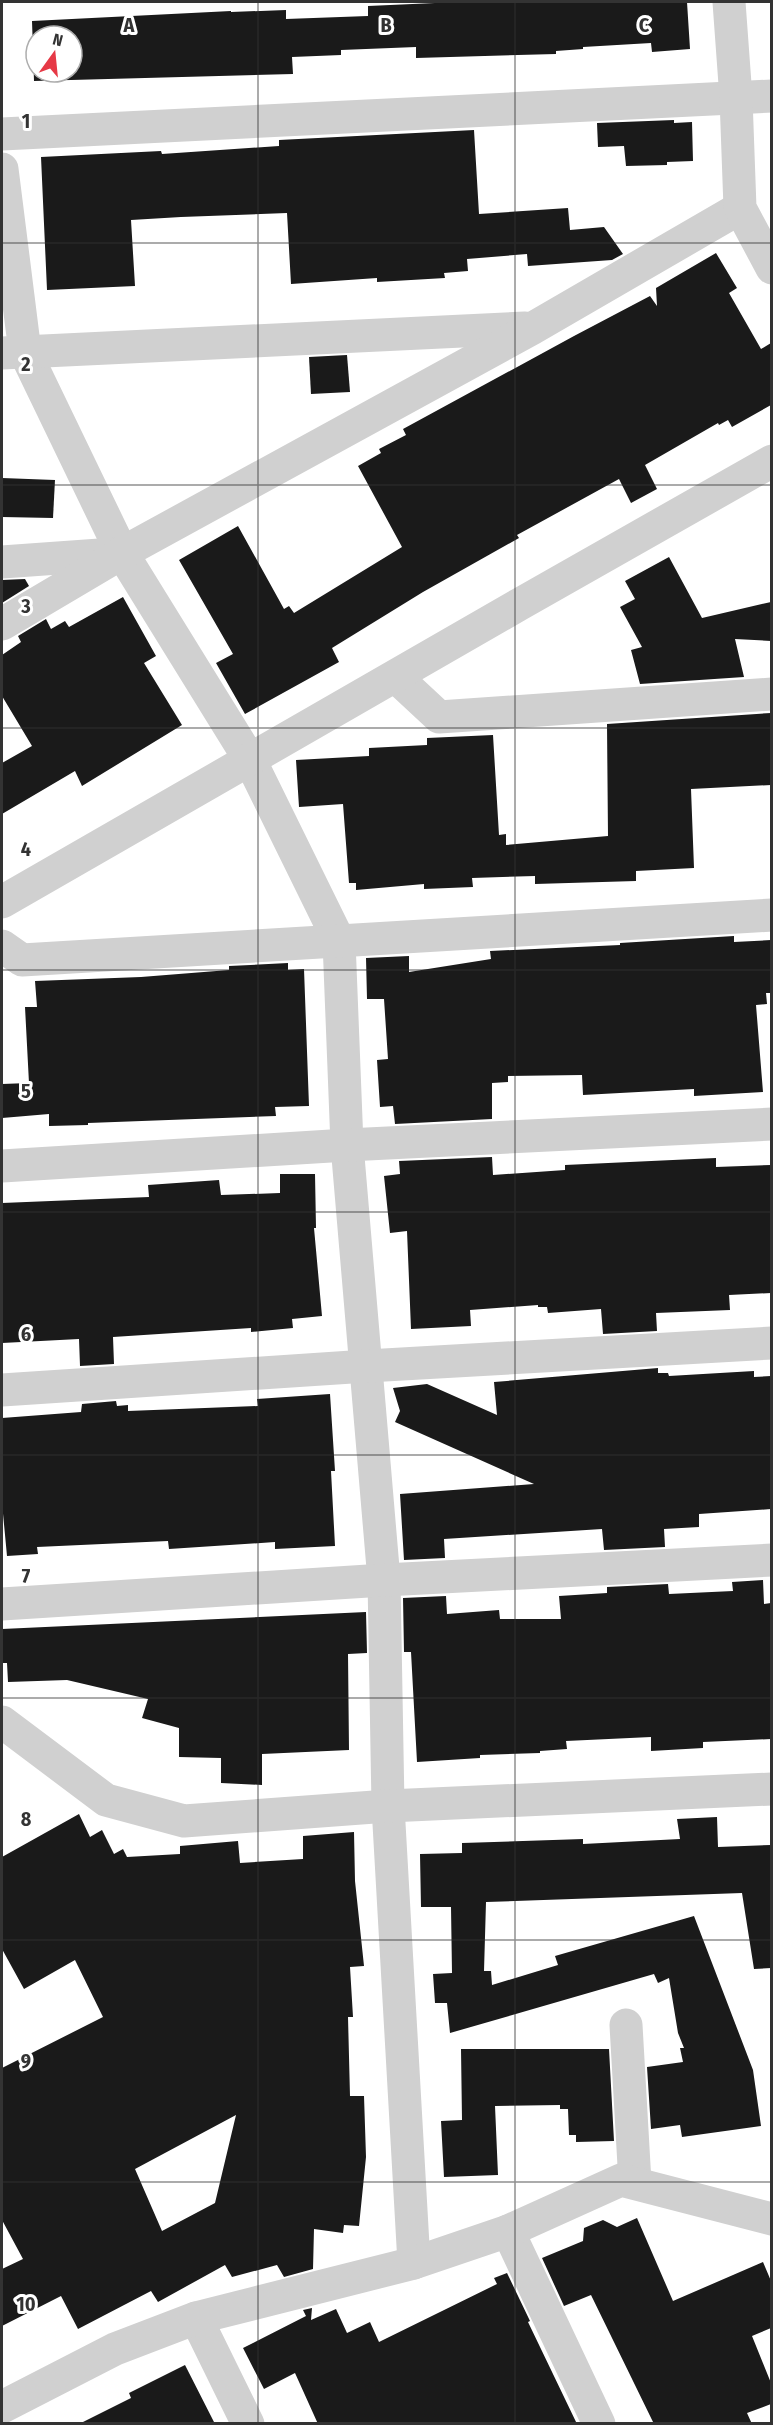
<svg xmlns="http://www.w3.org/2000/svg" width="773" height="2425" font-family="'Fira Sans Condensed',sans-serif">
  <rect width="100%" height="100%" fill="#fff"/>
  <!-- building -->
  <g fill="#1a1a1a" fill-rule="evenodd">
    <path d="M457,2H687L690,49L652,52L651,43L583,47V49L556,51V54L416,58V47L341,50V55L292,57L293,74L34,81L32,21L231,11V12L286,10V19L368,16V6ZM36,36H72V72H36Z"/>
    <polygon points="674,120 674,123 692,122 693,161 667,162 667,165 626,166 624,146 598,147 597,123"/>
    <polygon points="474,130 479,214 568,208 570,230 604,227 623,254 612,260 528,266 527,254 467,259 468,271 444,273 445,278 377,282 377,278 291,284 287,213 181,217 131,220 135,286 47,290 41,157 161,151 162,154 279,146 279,140"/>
    <polygon points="716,253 737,288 729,293 761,349 771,343 771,405 732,427 728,420 719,425 718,423 645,465 657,489 631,503 619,479 517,535 519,538 423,592 332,648 339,662 245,714 216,663 233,654 179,560 238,526 284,609 289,606 294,613 402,547 358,466 381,453 379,449 406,435 403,429 574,336 650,296 657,306 656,288"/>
    <polygon points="347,355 350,392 311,394 309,357"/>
    <polygon points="2,478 55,480 53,518 2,517"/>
    <polygon points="669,557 702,618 771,602 771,641 735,639 744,677 640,684 631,650 642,647 620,607 635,599 625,581"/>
    <polygon points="25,579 29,586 2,603 2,580"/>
    <polygon points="123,597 156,656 144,663 182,725 82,786 75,771 2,814 2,763 32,746 2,696 2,655 21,642 18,636 46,619 51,629 65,621 69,627"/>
    <polygon points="771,713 771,785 691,789 694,868 636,871 636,881 535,884 535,876 472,878 473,887 424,889 424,884 356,890 356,883 349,883 343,804 299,807 296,760 369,756 369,748 427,745 427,738 493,735 499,835 506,834 506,845 608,836 607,724"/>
    <polygon points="734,936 734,942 771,940 771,993 766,993 767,1004 756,1005 763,1092 694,1096 694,1089 583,1095 582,1075 508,1076 508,1082 492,1083 492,1119 395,1124 393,1106 380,1107 377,1060 388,1059 384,999 367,999 366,958 409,956 409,972 491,959 490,951 620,945 620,943"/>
    <polygon points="288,963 288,970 304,969 309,1106 275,1107 276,1116 88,1123 88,1125 49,1126 49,1114 2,1118 2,1084 29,1083 25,1007 37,1007 35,981 141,977 229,970 229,966"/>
    <polygon points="492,1157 493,1175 565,1170 565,1165 716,1158 716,1167 771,1165 771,1293 729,1295 730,1310 656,1313 657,1331 603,1334 601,1309 548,1313 547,1307 538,1307 538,1305 470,1310 471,1326 411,1329 407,1231 390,1233 384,1176 400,1174 399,1161"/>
    <polygon points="280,1174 315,1174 316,1228 314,1228 322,1316 292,1319 293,1328 251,1332 251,1328 113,1337 114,1364 80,1366 79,1339 2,1343 2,1203 149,1197 148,1185 219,1180 221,1195 280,1193"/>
    <polygon points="658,1368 658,1373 668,1373 669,1376 754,1371 754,1377 771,1376 771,1509 699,1514 699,1527 664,1529 665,1547 604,1550 602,1529 444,1539 445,1558 404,1560 400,1494 534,1484 395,1422 400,1411 393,1388 427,1384 497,1415 494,1382"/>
    <polygon points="330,1394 335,1471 331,1471 335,1546 275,1549 275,1542 169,1549 168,1541 37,1547 38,1554 7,1556 2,1503 2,1418 81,1412 82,1404 116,1401 117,1406 128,1405 128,1411 258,1406 257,1399"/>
    <polygon points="763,1580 764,1604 771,1603 771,1739 703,1742 703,1748 651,1751 651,1737 566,1741 567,1749 540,1751 540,1753 480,1755 480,1758 417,1762 411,1652 404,1652 403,1598 446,1596 447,1614 499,1610 500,1619 561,1619 559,1596 607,1593 607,1587 668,1584 669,1594 733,1591 732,1582"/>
    <polygon points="366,1612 367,1653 348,1654 349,1750 262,1754 262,1785 221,1783 221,1758 179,1757 179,1728 142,1718 148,1699 67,1680 8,1682 7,1663 2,1663 2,1629"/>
    <path d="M79,1814L90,1837L102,1830L114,1854L123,1849L127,1857L180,1854V1846L238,1841L240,1863L303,1859V1836L354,1832L355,1881L364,1966L350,1967L353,2017H348L350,2096H364L366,2157L359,2226L344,2225L343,2233L314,2229L313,2269L284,2277L277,2265L232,2277L225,2265L158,2302L151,2291L78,2329L61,2296L2,2326V2269L23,2259L2,2220V2068L103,2017L75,1960L24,1989L2,1949V1857ZM236,2115L215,2203L162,2231L135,2169Z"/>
    <polygon points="717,1817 718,1847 771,1845 771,1968 754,1969 742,1893 486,1902 484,1971 491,1971 492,1985 558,1965 555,1956 694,1916 753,2070 761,2126 682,2137 680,2125 651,2129 647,2067 683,2062 680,2048 684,2048 678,2033 669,1978 658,1983 654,1974 450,2033 447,2003 435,2003 433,1974 452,1973 451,1907 421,1907 420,1854 462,1853 462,1843 583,1839 583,1844 680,1839 677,1819"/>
    <polygon points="461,2049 609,2049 614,2141 576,2142 576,2135 569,2135 568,2109 560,2109 560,2105 495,2106 498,2175 444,2177 441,2121 462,2120"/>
    <polygon points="637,2218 673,2301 763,2262 771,2281 771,2328 752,2336 771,2383 771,2404 747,2413 752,2424 654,2424 591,2295 564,2306 542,2258 583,2241 584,2228 603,2220 617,2227"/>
    <polygon points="507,2273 530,2321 528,2322 577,2424 318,2424 295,2373 264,2389 243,2348 306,2316 303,2310 312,2308 311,2320 336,2309 347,2333 370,2322 379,2342 497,2284 494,2278"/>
    <polygon points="185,2365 215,2424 79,2424 131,2398 129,2393"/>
  </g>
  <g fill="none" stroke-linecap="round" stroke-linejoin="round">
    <!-- minor -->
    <g stroke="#d0d0d0" stroke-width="33">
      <polyline points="2,134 772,96"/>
      <polyline points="2,169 25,352 122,553 250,760 339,941 347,1145 384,1580 388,1806 414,2263"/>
      <polyline points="2,353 525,328"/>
      <polyline points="2,562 114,554"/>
      <polyline points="2,624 122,553 533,328 740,208"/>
      <polyline points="396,677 439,717 772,694"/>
      <polyline points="2,946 22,960 772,915"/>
      <polyline points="2,1166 347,1145 772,1124"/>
      <polyline points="2,1390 367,1366 772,1343"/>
      <polyline points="2,1604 384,1580 772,1560"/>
      <polyline points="2,1722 106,1800 184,1821 388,1806 772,1789"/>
      <polyline points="626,2025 635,2183"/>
      <polyline points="508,2231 599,2424"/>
      <polyline points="196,2318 248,2424"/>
      <polyline points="2,2407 115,2349 196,2318 414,2263 508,2231 621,2180 772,2219"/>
    </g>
    <!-- tertiary -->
    <g stroke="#d0d0d0" stroke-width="33">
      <polyline points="729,2 736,98 740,208 772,268"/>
      <polyline points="2,902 520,604 772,461"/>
    </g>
  </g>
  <!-- grid -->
  <path fill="none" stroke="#333" stroke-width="1.5" stroke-opacity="0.55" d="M258,2V2424M515,2V2424M2,243H772M2,485H772M2,728H772M2,970H772M2,1212H772M2,1455H772M2,1698H772M2,1940H772M2,2182H772"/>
  <g font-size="20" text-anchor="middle" font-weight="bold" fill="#333" stroke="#fff" stroke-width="6" stroke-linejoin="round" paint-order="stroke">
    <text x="129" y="32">A</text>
    <text x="386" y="32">B</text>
    <text x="644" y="32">C</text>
    <text x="26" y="128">1</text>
    <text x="26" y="371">2</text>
    <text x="26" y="613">3</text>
    <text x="26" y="856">4</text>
    <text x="26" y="1098">5</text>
    <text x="26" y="1341">6</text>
    <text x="26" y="1583">7</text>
    <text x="26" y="1826">8</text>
    <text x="26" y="2068">9</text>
    <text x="26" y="2311">10</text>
  </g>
  <!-- border -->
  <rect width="773" height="2425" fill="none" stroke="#333333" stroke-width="6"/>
  <!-- north arrow -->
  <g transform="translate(54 54) rotate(15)"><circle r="28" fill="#ffffff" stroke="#adadad" stroke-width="1.5"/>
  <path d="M0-4.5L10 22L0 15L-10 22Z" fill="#e63946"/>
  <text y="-9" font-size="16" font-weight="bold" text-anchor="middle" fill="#333333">N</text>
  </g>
</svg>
